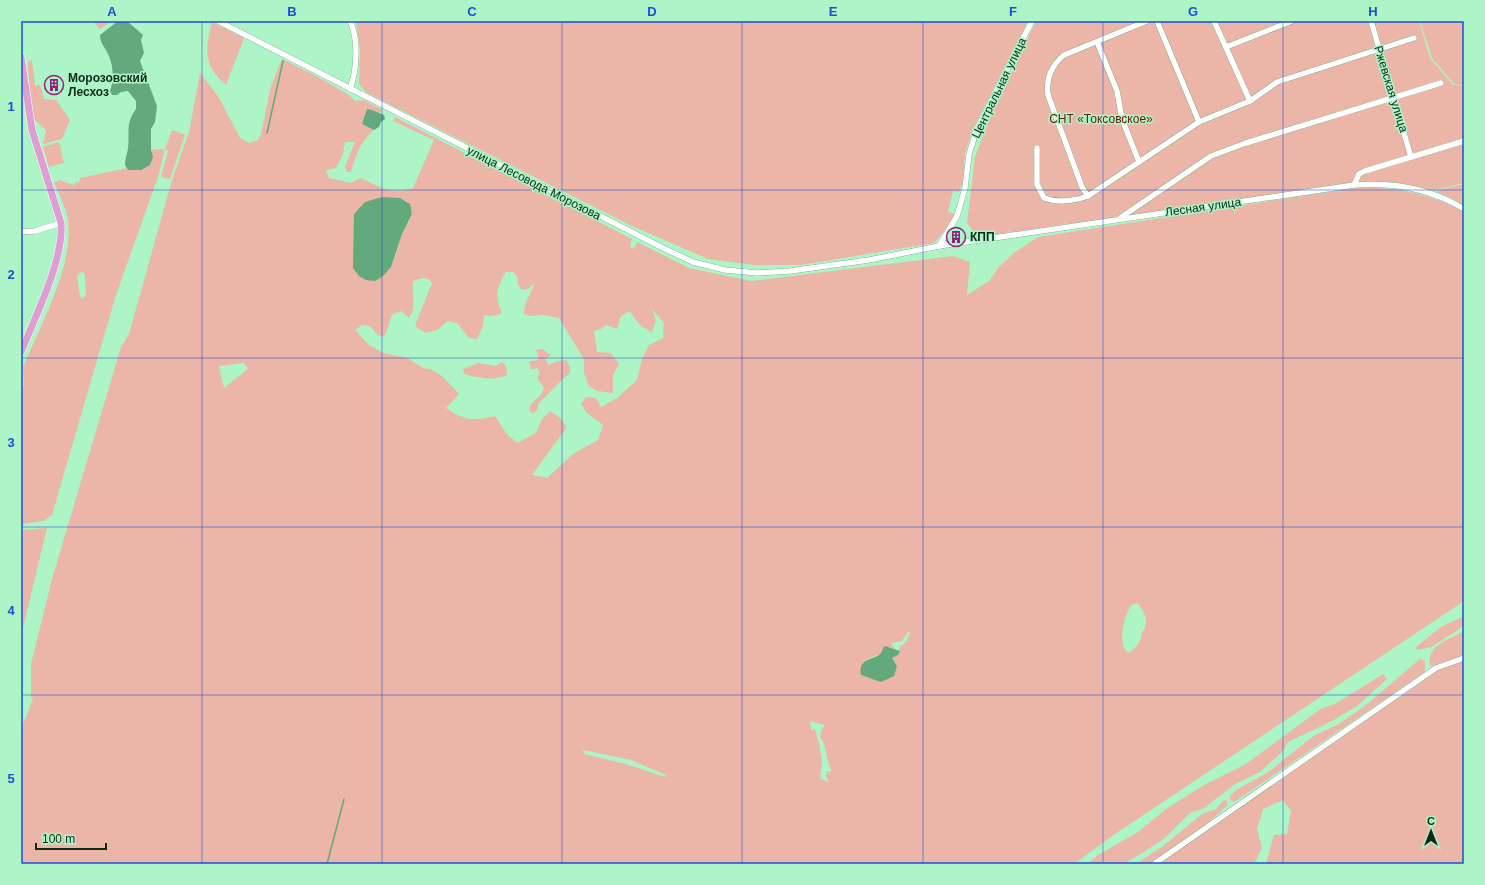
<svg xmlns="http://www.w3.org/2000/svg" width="1485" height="885" font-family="Arial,sans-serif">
  <rect width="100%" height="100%" fill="#adf5c6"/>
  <!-- green -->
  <g fill="#ebb5a7" fill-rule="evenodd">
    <polygon points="93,21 112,21 100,29"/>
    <polygon points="356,21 1028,21 973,129 965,153 963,182 959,192 953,191 948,212 955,214 950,224 934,243 801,265 754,265 708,259 632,226 367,93 359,84 360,49"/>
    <polygon points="1036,21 1419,21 1430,58 1453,85 1464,86 1464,183 1435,190 1380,182 1353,183 978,237 967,223 975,157 990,117"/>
    <polygon points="1420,21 1464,21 1464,85 1454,84 1432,58"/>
    <path d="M212,22L244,38L226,85C203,66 205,49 212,22Z"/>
    <path d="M282,59L318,77L349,95L355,101L364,100L381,109V112L379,113L372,110H367L362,124L374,130C360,142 356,155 351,172H347L345,167L355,142H345L343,154L336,168L326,170L329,178L351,183L361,178C382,188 389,195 413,188L434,140L393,121L395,117L632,239L630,247L634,249L637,242L689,268L751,281L953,256L970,262L967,295L989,281L999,267L1015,252L1038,237L1354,188C1392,186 1431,193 1464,212V601L1115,834L1074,864H21V725L26,718L33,698L31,697V664L52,579L121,347L129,334L172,180L189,132L200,73L218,96L240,138L249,143L258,140L261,134L271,86ZM382,197L400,198L410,204C410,209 411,215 410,219C409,224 404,228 402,233C396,252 392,282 366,280L355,230L354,214ZM506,272H513L517,276L518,284L522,290L528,289L534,283C532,294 523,303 524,314L531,316L544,315L559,318L584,359V373L589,386L597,391L613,393V375L619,364L611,353L597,352L594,331L601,329L606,325L617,329L621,316L630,311C636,322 641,327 652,332L656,320L652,309L664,323L663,338L649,345L642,359L637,380L617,398L601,407L596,398L587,397L581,403L586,412L603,425L598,440L573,454L547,478L532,475L567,427L560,418L550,411L542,419L536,433L517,443L506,433L495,416C473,421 465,421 446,408L459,394L442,376L430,369L423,368L408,358L383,353L369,345L355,330L362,325L370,326L377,334L383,337C389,330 388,322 393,314L401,311L409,318C417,306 411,295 413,281L423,278L429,279L432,283L415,326L425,333L437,330L448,321L457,323L469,338L477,339L483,326L484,315L490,316L501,314C501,307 499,307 498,301C495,293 501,279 506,272ZM244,363L248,369L224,388L219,366ZM1137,603C1145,611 1150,623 1142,632C1142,640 1136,649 1128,653C1117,641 1124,617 1131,605ZM908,632H910C909,637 905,645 900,646L898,655L892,658L897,666L890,676L871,678L861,675L868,659L880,654L885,646L895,649L891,643L902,641ZM810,721L825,725L821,731L820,737C828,747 825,760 832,771L827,772L826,776L829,782L821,779C819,773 822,768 822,763C821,751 818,740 815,729L811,730ZM583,750L631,760L666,775L665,777L626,764L584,754Z"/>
    <polygon points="32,60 35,86 40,85 44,99 56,100 70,120 62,139 43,144 46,130 35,120 32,111 28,69 28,62"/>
    <path d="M172,130L185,135L170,179L161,177L168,151L165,149L158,177L116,295L52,515L43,521L21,524V388L24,386L23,367C41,325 74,265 68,220C66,207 59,194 54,183L59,180L74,185L76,182L79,183L80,178L127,168L128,170H141L151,150L165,149ZM81,272L85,274L86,294L83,299L80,296L77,276Z"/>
    <polygon points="59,142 64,163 49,167 43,147"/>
    <polygon points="1464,184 1464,205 1436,191"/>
    <path d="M542,349L551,355L545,359L549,365L557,361L566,360L570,367V373C558,382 549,394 538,404V409L534,413L530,412C527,401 541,400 544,388L537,378L540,373L537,368L531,370L529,361H534L539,359L536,350Z"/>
    <path d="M502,362L506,366L507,375C494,381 478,378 464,374L463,369L478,363L496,366Z"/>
    <polygon points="47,528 21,636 21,530"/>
    <polygon points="1464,616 1464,626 1431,647 1417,650 1416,647 1441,627"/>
    <path d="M1464,631V657L1447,661L1435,667L1430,665C1427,645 1450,639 1464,631Z"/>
    <polygon points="1420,659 1425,661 1425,672 1240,798 1234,802 1230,799 1230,796 1236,790 1267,773 1315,735 1337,725 1365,706"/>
    <polygon points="1464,660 1464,864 1266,864 1274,835 1287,834 1291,811 1283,800 1263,809 1257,829 1262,848 1254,864 1157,864 1436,670"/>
    <polygon points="1383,674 1387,679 1357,706 1332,721 1288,742 1284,750 1260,772 1235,784 1204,808 1190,813 1165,838 1144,852 1123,864 1087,864 1098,855 1138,832 1166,809 1204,785 1246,764 1322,708 1335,704"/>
    <polygon points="1224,800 1227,801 1228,805 1204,826 1150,864 1136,864 1163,846 1202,814 1216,809"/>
  </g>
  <!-- water -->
  <g fill="#64a87e">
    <path d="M118,21H127L143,35L141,40L144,53L140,61L157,106L155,122L151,129V150L153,157L150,165L141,170H128L125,165C125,159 127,154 128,149C130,132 125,124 136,109V101L128,91L121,92L117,95H112L110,91C115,79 113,62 106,50C103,45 100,42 100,35Z"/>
    <polygon points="367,109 372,110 384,115 385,119 381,122 379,127 374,130 362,124"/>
    <polygon points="382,197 400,198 410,204 412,214 402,234 391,267 382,277 375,281 366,280 359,276 353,268 354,214 365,202"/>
    <path d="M885,646L900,651L898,655L892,658L897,666L894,676L881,682L861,675C858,658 872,661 880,654C883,651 882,648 885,646Z"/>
  </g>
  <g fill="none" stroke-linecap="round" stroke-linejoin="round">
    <!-- stream -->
    <g stroke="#64a87e" stroke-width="1.5">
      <polyline points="267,133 283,61"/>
      <polyline points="327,864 344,799"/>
    </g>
    <defs>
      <g id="minor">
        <path d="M218,21L665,249L693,262L725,270L757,273L790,271L869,260L939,246L1354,185C1392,182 1431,189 1464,209"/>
        <path d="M1147,21L1064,55C1051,66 1046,78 1048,95L1082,187L1088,196L1199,122L1250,101L1277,82L1414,38"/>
        <polyline points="1157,21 1199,122"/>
        <polyline points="1214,21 1250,101"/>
        <polyline points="1371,21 1411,157"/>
        <polyline points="1097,42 1117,91 1122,119 1139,162"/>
        <polyline points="1226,47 1292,21"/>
        <path d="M350,89C357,70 359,40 350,21"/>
        <path d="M1037,148V184L1044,198C1058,203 1074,201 1088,196"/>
        <polyline points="1354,185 1359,174 1365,171 1464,141"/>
        <polyline points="1120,218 1211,156 1246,143 1441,83"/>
        <polyline points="21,232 35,231 61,223"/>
        <polyline points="939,246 957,216 965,188 969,154 977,129 1032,21"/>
        <polyline points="1154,864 1436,668 1464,658"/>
      </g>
      <path id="major" d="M21,57L32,130L61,223C64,260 35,317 21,352"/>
    </defs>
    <!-- minor casing -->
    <use href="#minor" stroke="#52976c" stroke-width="6"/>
    <!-- major casing -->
    <use href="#major" stroke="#fff" stroke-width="8"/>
    <!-- minor -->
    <use href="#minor" stroke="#fff" stroke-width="5.5"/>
    <!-- major -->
    <use href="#major" stroke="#df9ed2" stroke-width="7"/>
  </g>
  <!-- grid -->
  <path fill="none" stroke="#1d4ed8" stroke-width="1" stroke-opacity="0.55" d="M202,21V864M382,21V864M562,21V864M742,21V864M923,21V864M1103,21V864M1283,21V864M21,190H1464M21,358H1464M21,527H1464M21,695H1464"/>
  <!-- icons -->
  <defs>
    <symbol id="building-ring" viewBox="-11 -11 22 22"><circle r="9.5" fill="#adf5c6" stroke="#922080" stroke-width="1.5"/><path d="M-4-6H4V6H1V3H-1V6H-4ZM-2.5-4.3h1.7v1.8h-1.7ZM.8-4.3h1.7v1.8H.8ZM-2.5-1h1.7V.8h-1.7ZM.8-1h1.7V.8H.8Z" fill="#922080"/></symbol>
  </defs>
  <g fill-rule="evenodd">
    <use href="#building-ring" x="43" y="74" width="22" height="22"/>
    <use href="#building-ring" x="945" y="226" width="22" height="22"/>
  </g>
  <g text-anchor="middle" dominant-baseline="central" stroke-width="3" stroke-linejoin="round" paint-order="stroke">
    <!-- poi labels -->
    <g font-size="12" font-weight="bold" fill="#0d2a19" stroke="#adf5c6" text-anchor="start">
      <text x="68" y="78">Морозовский<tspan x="68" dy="14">Лесхоз</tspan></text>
      <text x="970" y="237">КПП</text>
    </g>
    <!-- street labels -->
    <g font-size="12" fill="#0d2a19" stroke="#adf5c6">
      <text transform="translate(999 88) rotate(-64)">Центральная улица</text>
      <text transform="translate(1391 89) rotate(73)">Ржевская улица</text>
      <text transform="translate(534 183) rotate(27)">улица Лесовода Морозова</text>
      <text transform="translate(1203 207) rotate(-8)">Лесная улица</text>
    </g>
    <!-- park labels -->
    <g font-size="12" fill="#601e0c" stroke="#adf5c6">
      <text x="1101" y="119">СНТ «Токсовское»</text>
    </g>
  </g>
  <!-- border -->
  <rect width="1485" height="885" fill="none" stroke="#adf5c6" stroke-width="44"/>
  <!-- north arrow -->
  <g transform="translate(1431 831)" stroke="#adf5c6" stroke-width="3" paint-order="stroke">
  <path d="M0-3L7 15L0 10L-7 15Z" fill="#0d2a19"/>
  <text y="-6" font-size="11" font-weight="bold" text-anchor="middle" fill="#0d2a19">С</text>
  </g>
  <!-- scale -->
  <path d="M36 843v6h70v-6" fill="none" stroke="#0d2a19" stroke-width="2"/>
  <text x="42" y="843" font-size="12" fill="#0d2a19" stroke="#adf5c6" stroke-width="3" paint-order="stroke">100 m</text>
  <rect x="22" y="22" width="1441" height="841" fill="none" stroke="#1d4ed8" stroke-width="1.5"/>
  <g font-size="13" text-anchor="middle" font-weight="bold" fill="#1d4ed8">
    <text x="112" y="16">A</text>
    <text x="292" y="16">B</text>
    <text x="472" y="16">C</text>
    <text x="652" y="16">D</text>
    <text x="833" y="16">E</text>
    <text x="1013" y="16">F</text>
    <text x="1193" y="16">G</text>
    <text x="1373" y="16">H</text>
    <text x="11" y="111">1</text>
    <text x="11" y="279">2</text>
    <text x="11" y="447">3</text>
    <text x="11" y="615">4</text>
    <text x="11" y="783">5</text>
  </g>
</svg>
